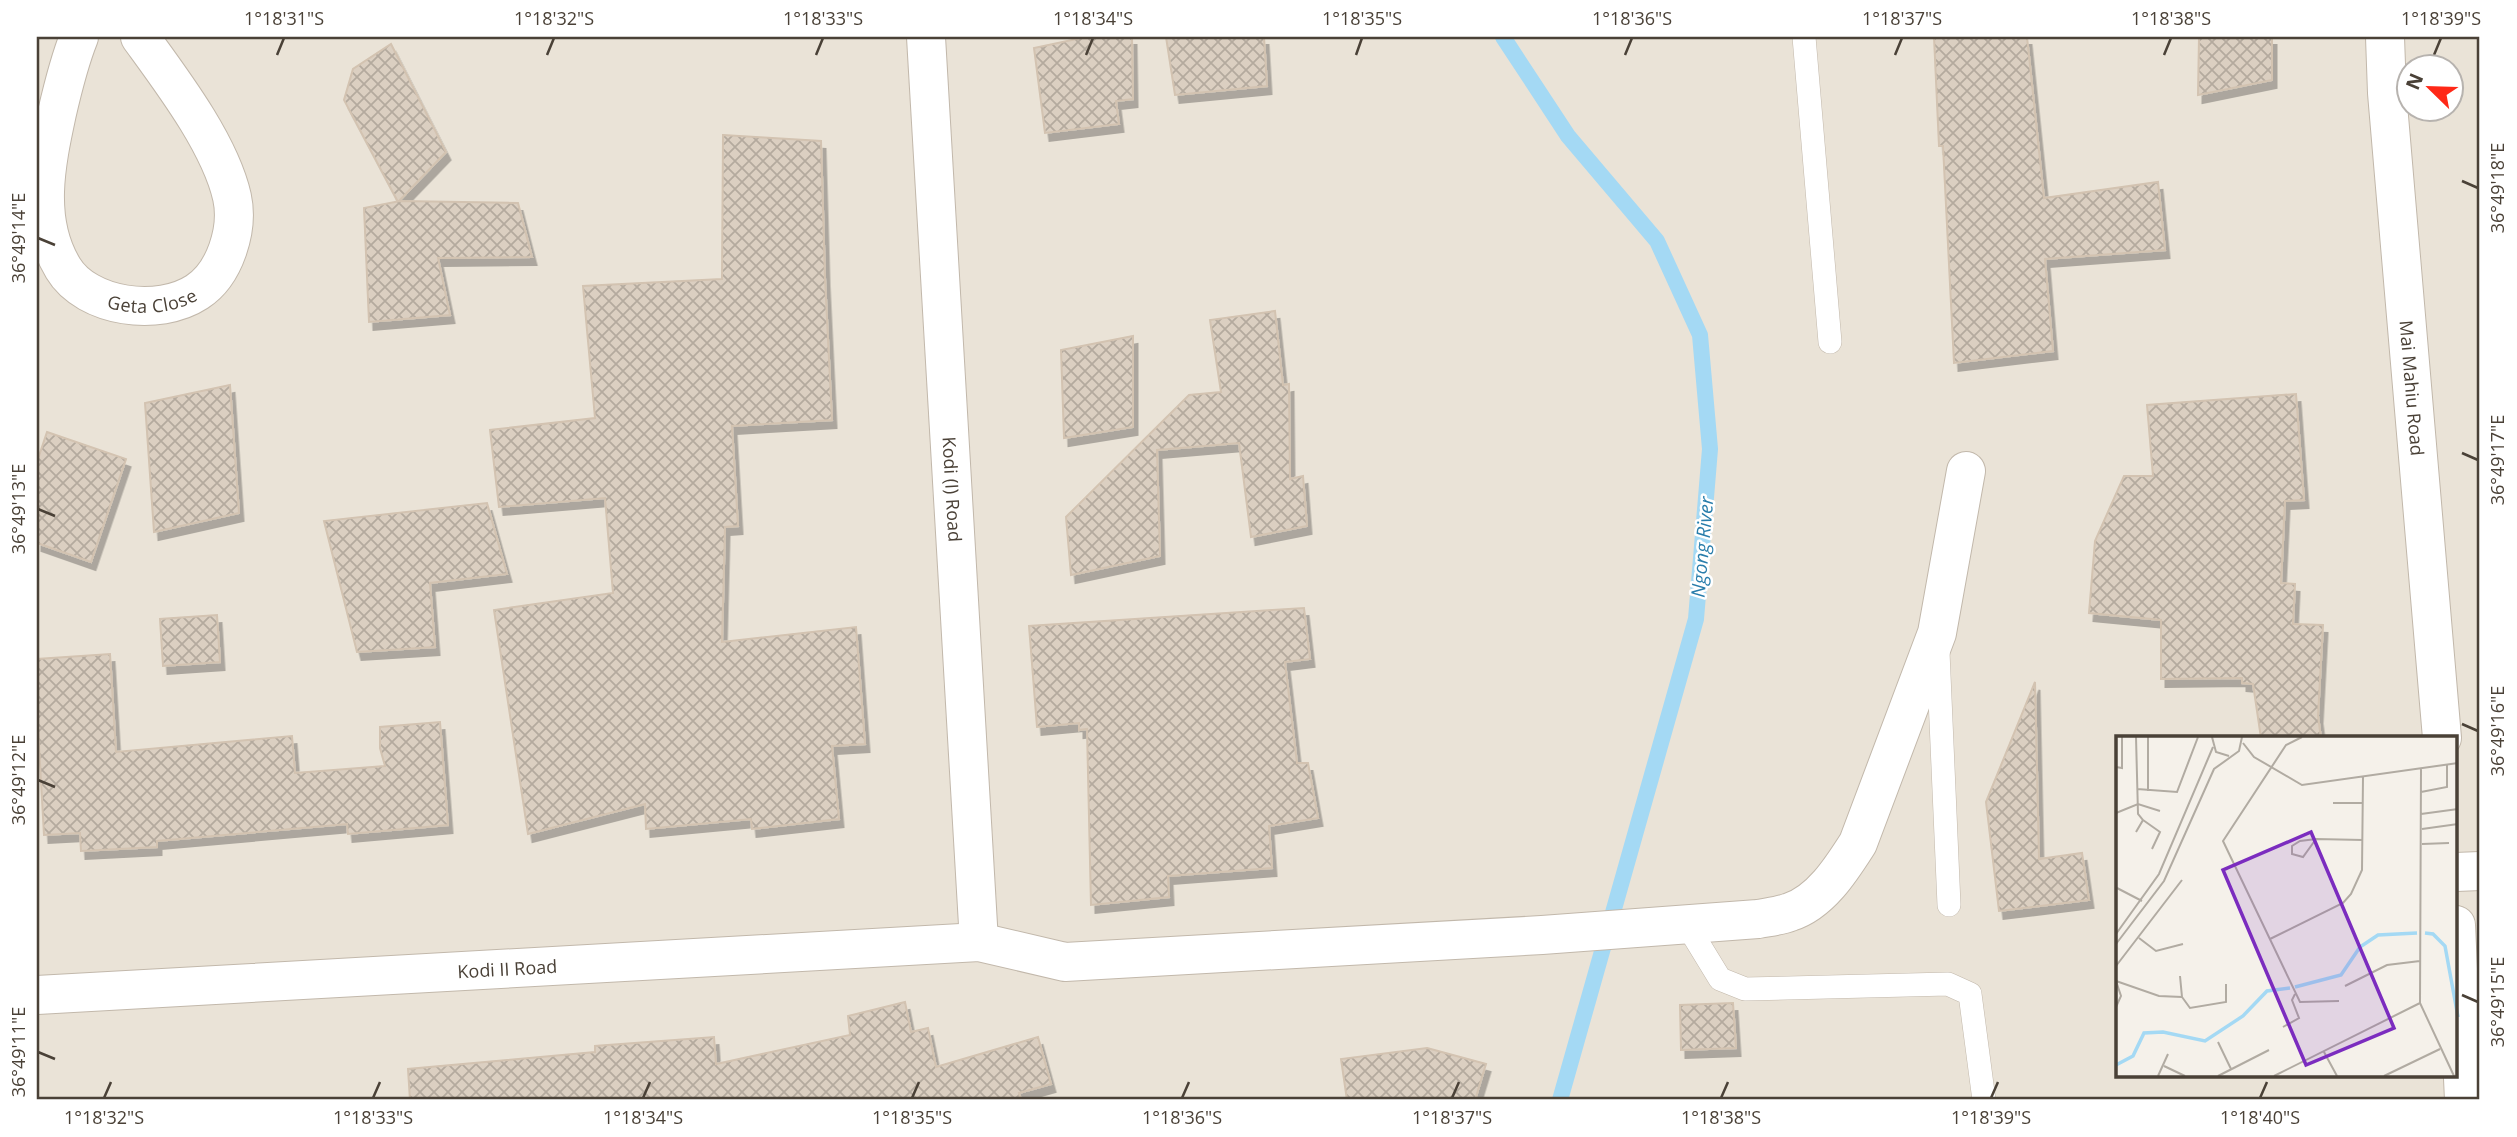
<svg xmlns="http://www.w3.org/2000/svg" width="2517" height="1137" font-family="'Open Sans',sans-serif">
  <defs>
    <pattern id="building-cross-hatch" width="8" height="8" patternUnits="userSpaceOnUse" patternTransform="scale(1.75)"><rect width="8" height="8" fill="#dbcfc1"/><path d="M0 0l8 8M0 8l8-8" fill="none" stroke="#b4aa9e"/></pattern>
    <filter id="shadow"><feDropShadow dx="4.5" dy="8" stdDeviation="0" flood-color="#0004"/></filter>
  </defs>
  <rect width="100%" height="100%" fill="#f5f1ea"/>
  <!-- residential -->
  <path fill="#eae3d7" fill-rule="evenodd" d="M37,37H2480V1100H37ZM2408,66H2450V108H2408ZM2118,738H2456V1076H2118Z"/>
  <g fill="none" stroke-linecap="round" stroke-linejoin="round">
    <!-- stream -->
    <polyline stroke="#a4d9f4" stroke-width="16" points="1503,37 1568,136 1657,241 1700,335 1710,449 1696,619 1560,1100"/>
  </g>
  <!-- building -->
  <g fill="url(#building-cross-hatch)" stroke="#d3c3b1" stroke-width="2" filter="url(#shadow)">
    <polygon points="1086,37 1132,37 1133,99 1116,101 1119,124 1045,133 1034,48"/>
    <polygon points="1166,37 1264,37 1267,86 1175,95"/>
    <polygon points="1934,37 2027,37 2044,198 2158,182 2165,250 2045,259 2053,351 1954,363 1943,146 1939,146"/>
    <polygon points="2199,37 2272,37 2272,80 2198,95"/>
    <polygon points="391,44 446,152 398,202 344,100 353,69"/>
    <polygon points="723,135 821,141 825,278 832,420 732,426 738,526 725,527 722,642 856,627 865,744 832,746 839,819 752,829 751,819 646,829 645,804 528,834 494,610 613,593 605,498 499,507 490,430 595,418 583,286 722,279"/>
    <polygon points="400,201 518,203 532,257 438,258 450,315 369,322 364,208"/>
    <polygon points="1275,311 1283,385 1289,384 1290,479 1303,476 1307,526 1251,537 1239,443 1157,450 1160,556 1071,575 1066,517 1189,395 1221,392 1210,320"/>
    <polygon points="1133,336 1133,427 1064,438 1061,350"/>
    <polygon points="230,385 239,513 154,532 145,403"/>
    <polygon points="2296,394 2304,500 2285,501 2281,583 2295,584 2293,624 2323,625 2318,716 2321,738 2261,738 2253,684 2242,683 2242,678 2161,679 2161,620 2089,613 2095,541 2124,476 2153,476 2147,405"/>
    <polygon points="47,432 126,459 91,562 37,543 37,462"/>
    <polygon points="487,503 507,574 430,583 435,647 357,652 324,521"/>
    <polygon points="1304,608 1310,659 1285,662 1297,763 1308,763 1318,818 1269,826 1272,868 1168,876 1169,897 1091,905 1087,729 1079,730 1079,723 1037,727 1029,626"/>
    <polygon points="217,615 220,662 163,666 160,619"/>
    <polygon points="110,654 116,752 292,736 295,773 385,766 380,748 380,727 440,722 448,825 348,834 347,824 157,841 157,847 81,851 80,833 44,835 37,710 37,659"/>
    <polygon points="2035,682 2039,859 2082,853 2089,900 1999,911 1986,802"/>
    <polygon points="905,1002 911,1032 928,1028 936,1067 1038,1037 1051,1084 1019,1093 1021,1100 410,1100 408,1069 595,1052 595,1046 714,1037 716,1064 850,1035 848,1016"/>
    <polygon points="1733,1003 1736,1048 1681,1050 1680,1005"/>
    <polygon points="1427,1048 1486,1064 1475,1100 1347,1100 1341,1059"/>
  </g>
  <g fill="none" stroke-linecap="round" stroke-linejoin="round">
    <defs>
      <g id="lane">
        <polyline points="1804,37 1830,342"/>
        <polyline points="1938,652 1949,905"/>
        <polyline points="1687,925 1720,979 1745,989 1948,984 1970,994 1984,1100"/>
      </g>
      <g id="street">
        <path id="s1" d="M79,37C69,62 63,87 57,113C46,164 34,220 63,268C87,308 159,317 197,292C225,274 239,229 232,197C220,144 172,81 140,37"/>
        <path id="s2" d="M926,37L979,942"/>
        <path id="s3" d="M2385,37L2387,93L2442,738"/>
        <polyline points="2456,872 2480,871"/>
        <polyline points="2456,925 2464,1100"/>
        <path id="s4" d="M37,995L979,942L1065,962L1542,935L1758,919C1768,917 1780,916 1790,912C1821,902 1842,868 1858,843L1937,633L1966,471"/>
      </g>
    </defs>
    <!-- lane casing -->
    <use href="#lane" stroke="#c2b8ab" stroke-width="24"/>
    <!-- street casing -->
    <use href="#street" stroke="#c2b8ab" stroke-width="40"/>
    <!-- lane -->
    <use href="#lane" stroke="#fff" stroke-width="23"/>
    <!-- street -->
    <use href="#street" stroke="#fff" stroke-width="38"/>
  </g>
  <!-- ticks -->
  <path fill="none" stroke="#4a4137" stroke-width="2.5" d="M277,55L284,38M547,55L554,38M816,55L823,38M1086,55L1093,38M1356,55L1362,38M1625,55L1632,38M1895,55L1902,38M2164,55L2171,38M2434,55L2441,38M2462,181L2478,188M38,238L55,245M2462,453L2478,460M38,509L55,516M2462,724L2478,731M38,780L55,787M2462,995L2478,1002M38,1052L55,1059M104,1098L111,1082M373,1098L380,1082M643,1098L650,1082M912,1098L919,1082M1182,1098L1189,1082M1452,1098L1459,1082M1721,1098L1728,1082M1991,1098L1998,1082M2260,1098L2267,1082"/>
  <g text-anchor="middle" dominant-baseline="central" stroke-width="5" stroke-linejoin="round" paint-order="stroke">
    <!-- street labels -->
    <g font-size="18" fill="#4a4137" stroke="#fff">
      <text stroke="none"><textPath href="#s1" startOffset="340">Geta Close</textPath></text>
      <text stroke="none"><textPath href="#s3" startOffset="352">Mai Mahiu Road</textPath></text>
      <text stroke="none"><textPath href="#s2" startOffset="453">Kodi (I) Road</textPath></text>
      <text stroke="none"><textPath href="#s4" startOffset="471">Kodi II Road</textPath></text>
    </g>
    <!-- water labels -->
    <g font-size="19" font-style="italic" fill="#287dab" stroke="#fff">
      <text transform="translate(1702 547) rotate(-85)">Ngong River</text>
    </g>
  </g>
  <!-- overview -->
  <g transform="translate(2116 736)">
    <rect width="341" height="341" fill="#f5f1ea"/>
    <path fill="none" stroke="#a4d9f4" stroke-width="3.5" d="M309,197L317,198L329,210L342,281M179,251L225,239L244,211L262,199L301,197M0,329L17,320L28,297L47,296L89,305L127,280L151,255L174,252"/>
    <path fill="none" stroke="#b1aba2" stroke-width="2" d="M96,1L100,16L113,20M186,1L170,9L107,105L184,266L223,265M127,7L138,21L186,49L342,27M0,31L6,32V1M305,33L304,267L338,340M21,53L61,56L82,1M32,55V1M305,56L331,51V29M217,67H247M0,77L22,68L44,75M305,78L342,73M27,84L44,96L36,113M306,93L342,88M20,96L27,84L22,78L20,1M200,103L187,121L176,118V110L184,105L200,103L247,104M306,108L333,107M1,152L26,165M0,198L43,138L97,11M23,202L40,215L67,208M154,203L227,167L235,158L246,134L247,41M0,208L48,145L98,33L123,15L126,1M0,230L66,144M64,240L66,261L74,272L110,266V248M0,245L43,260L66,261M229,250L271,229L304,225M0,271L5,260L0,245M167,291L183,282L176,264L179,258M102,306L115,333M208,316L221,340M48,330L69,340M42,340L52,318M102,340L153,314M158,340L304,267M268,340L324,313"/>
    <path fill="#7b2cbf" fill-opacity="0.15" stroke="#7b2cbf" stroke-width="3.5" d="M195,96L278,292L190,329L107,134Z"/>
    <rect width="341" height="341" fill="none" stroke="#4a4137" stroke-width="3.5"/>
  </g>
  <!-- border -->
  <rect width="2517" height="1137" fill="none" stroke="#ffffff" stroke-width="77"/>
  <!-- north arrow -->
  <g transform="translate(2430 88) rotate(293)"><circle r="33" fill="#ffffff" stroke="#b7b3af" stroke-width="2"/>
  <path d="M0-5L12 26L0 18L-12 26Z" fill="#ff2817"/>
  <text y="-10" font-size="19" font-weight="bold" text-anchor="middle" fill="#4a4137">N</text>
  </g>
  <rect x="38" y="38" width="2440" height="1060" fill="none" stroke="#4a4137" stroke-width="2.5"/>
  <g font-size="18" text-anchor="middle" fill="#4a4137">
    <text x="284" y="25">1°18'31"S</text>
    <text x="554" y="25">1°18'32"S</text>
    <text x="823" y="25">1°18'33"S</text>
    <text x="1093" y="25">1°18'34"S</text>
    <text x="1362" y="25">1°18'35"S</text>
    <text x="1632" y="25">1°18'36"S</text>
    <text x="1902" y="25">1°18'37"S</text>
    <text x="2171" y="25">1°18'38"S</text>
    <text x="2441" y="25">1°18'39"S</text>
    <text transform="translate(2498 188) rotate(-90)" y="6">36°49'18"E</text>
    <text transform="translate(19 238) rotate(-90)" y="6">36°49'14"E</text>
    <text transform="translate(2498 460) rotate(-90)" y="6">36°49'17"E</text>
    <text transform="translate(19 509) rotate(-90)" y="6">36°49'13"E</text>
    <text transform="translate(2498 731) rotate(-90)" y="6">36°49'16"E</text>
    <text transform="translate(19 780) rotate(-90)" y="6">36°49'12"E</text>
    <text transform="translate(2498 1002) rotate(-90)" y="6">36°49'15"E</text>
    <text transform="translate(19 1052) rotate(-90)" y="6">36°49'11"E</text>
    <text x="104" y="1124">1°18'32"S</text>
    <text x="373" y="1124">1°18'33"S</text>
    <text x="643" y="1124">1°18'34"S</text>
    <text x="912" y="1124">1°18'35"S</text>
    <text x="1182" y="1124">1°18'36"S</text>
    <text x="1452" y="1124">1°18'37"S</text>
    <text x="1721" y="1124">1°18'38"S</text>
    <text x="1991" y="1124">1°18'39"S</text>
    <text x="2260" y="1124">1°18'40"S</text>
  </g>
</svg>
